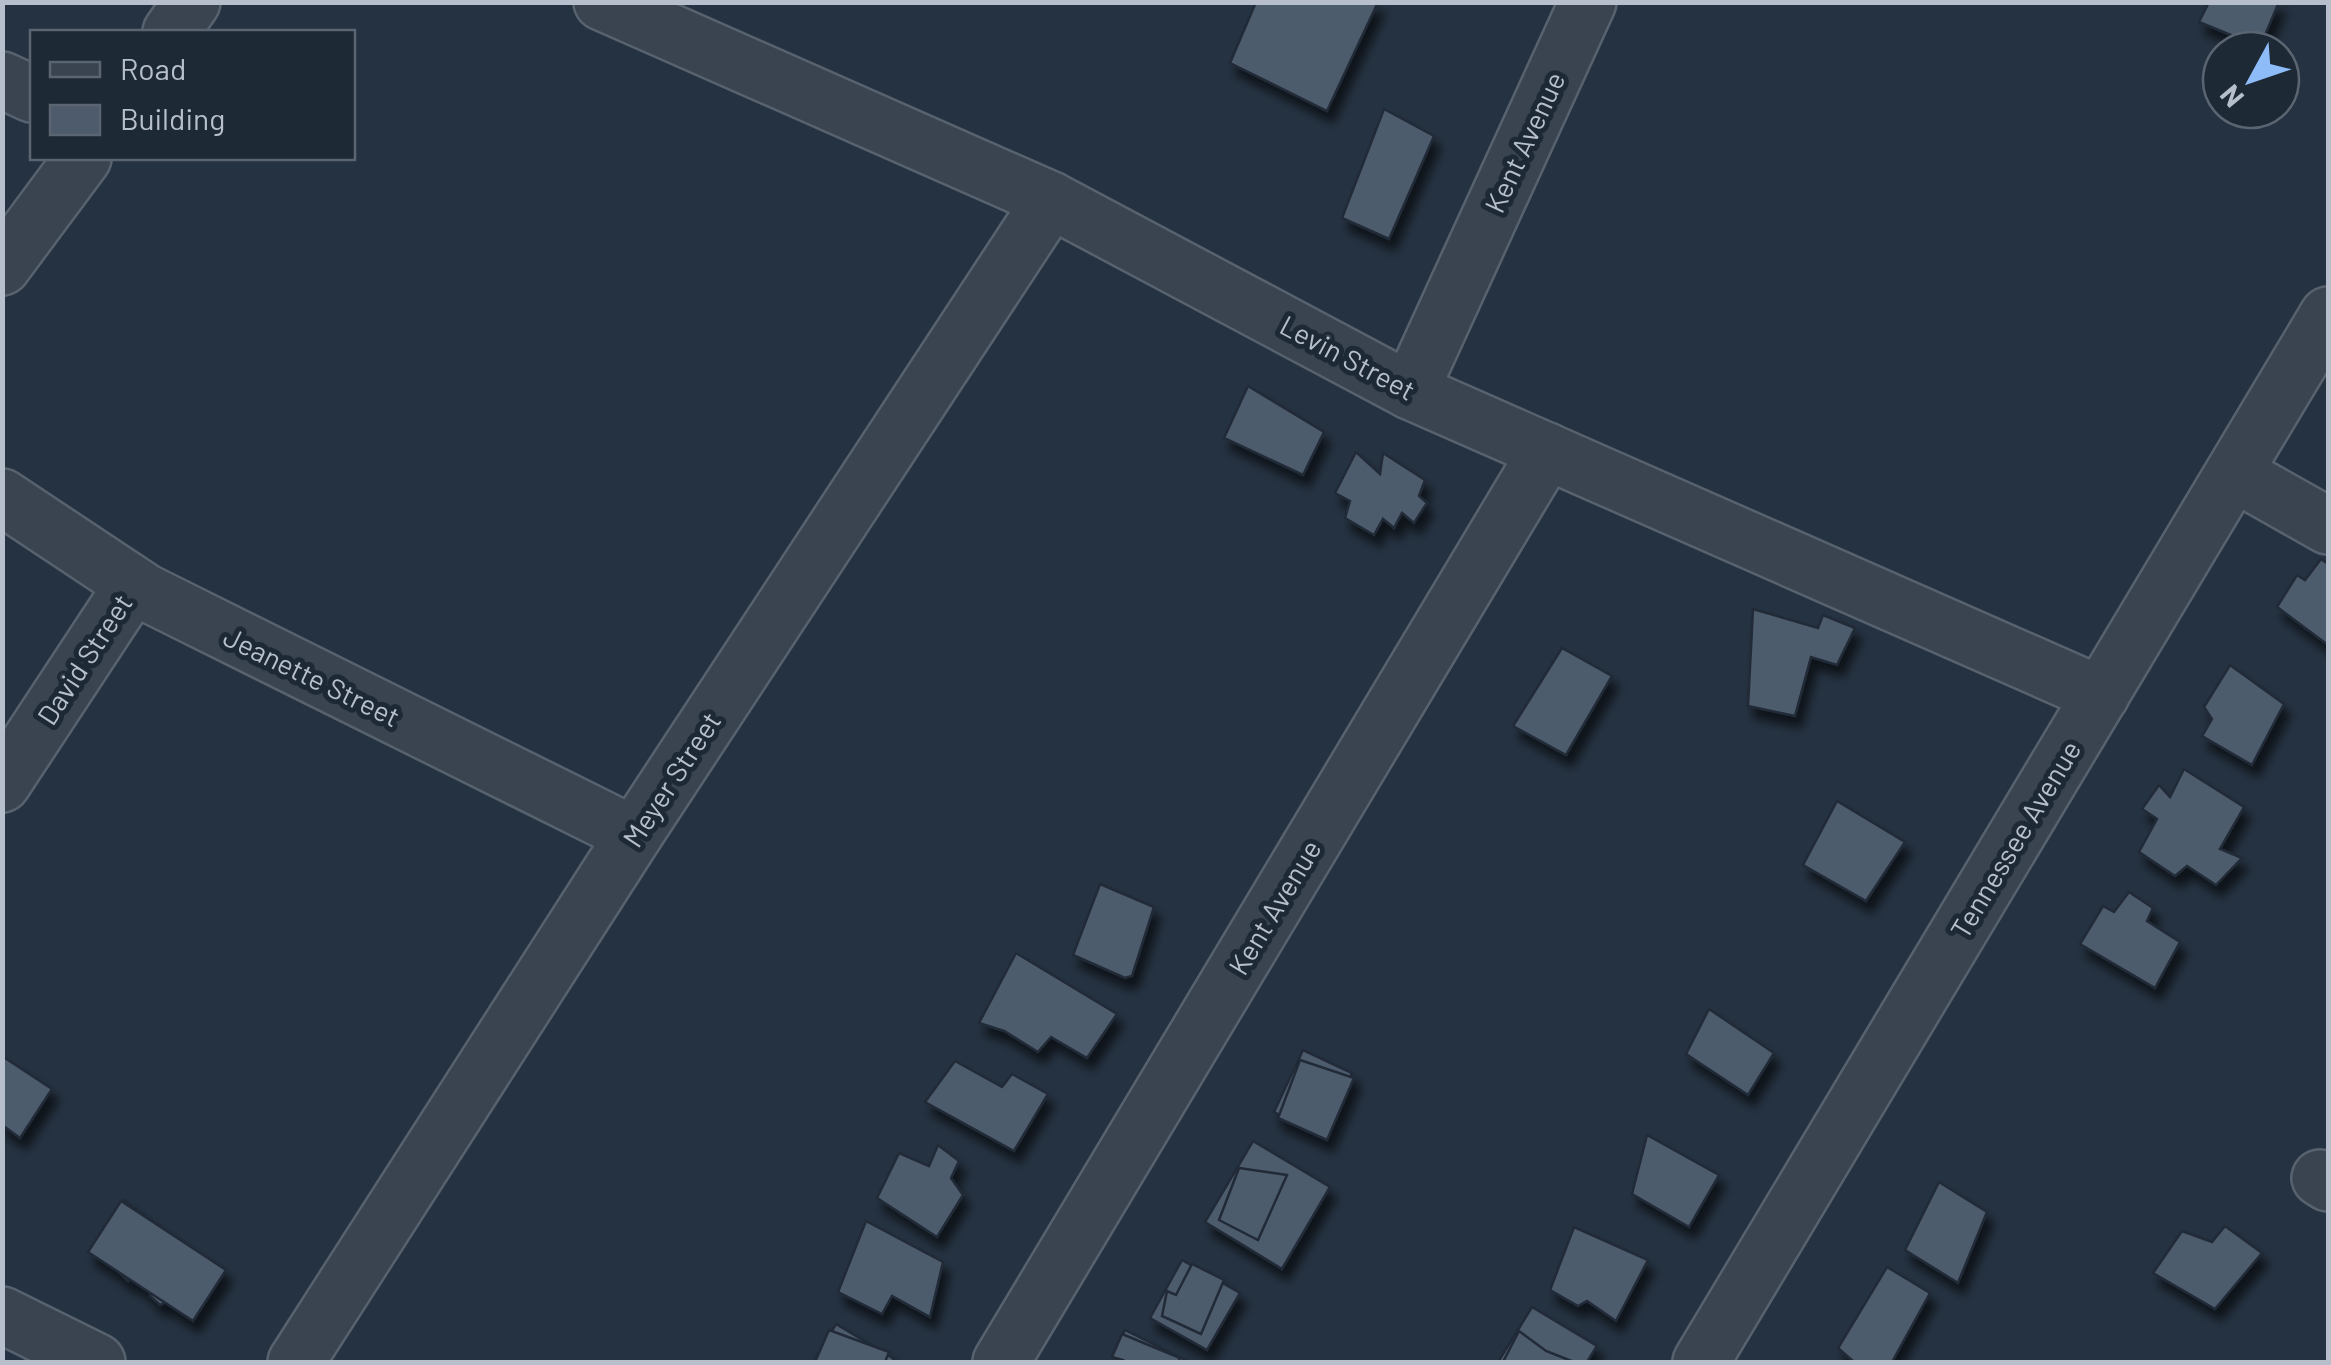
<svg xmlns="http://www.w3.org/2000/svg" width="2331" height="1365" font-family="Barlow,sans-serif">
  <defs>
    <filter id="shadow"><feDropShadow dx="6" dy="11" stdDeviation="5" flood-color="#0009"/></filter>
  </defs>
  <rect width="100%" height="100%" fill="#253241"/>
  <!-- building -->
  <g fill="#4e5b6c" stroke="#202b38" stroke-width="2.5" filter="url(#shadow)">
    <polygon points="1256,2 1378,2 1327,111 1230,63"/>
    <polygon points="2209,2 2279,2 2260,47 2199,22"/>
    <polygon points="1384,109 1434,136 1389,239 1342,218"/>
    <polygon points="1248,386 1324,432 1303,475 1224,438"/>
    <polygon points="1356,452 1380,474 1383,453 1425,480 1419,496 1427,503 1414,523 1402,513 1394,528 1383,519 1374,535 1345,518 1350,501 1335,493"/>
    <polygon points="2321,559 2328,564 2328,645 2277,607 2297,575 2305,580"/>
    <polygon points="1753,609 1818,628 1823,615 1855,628 1837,665 1811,657 1795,716 1748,706"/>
    <polygon points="1562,648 1612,676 1566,755 1513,726"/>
    <polygon points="2230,665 2284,704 2252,765 2202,736 2212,719 2204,707"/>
    <polygon points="2184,769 2244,807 2220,849 2242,858 2216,885 2187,866 2175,876 2139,852 2157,819 2142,809 2159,785 2170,797"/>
    <polygon points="1837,801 1905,842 1866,901 1803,865"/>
    <polygon points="1100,884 1154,907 1132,976 1125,978 1073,955"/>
    <polygon points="2129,892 2153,908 2147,921 2180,942 2155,988 2080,944 2103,906 2114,912"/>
    <polygon points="1016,953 1117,1014 1087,1058 1051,1037 1038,1052 1004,1031 979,1023"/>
    <polygon points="1709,1009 1774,1053 1748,1095 1686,1054"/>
    <polygon points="1303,1050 1352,1073 1323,1136 1274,1112"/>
    <polygon points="2,1056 52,1089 20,1138 2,1125"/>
    <polygon points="1300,1060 1354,1078 1327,1140 1278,1118"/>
    <polygon points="955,1061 1002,1087 1012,1074 1048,1094 1014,1151 925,1102"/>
    <polygon points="1647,1135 1719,1175 1689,1227 1632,1194"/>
    <polygon points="1253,1141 1330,1187 1282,1269 1205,1222"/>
    <polygon points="938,1145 959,1161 951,1178 963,1195 937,1237 877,1198 899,1153 929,1166"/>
    <polygon points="1239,1168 1287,1175 1258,1240 1219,1220"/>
    <polygon points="1939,1182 1987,1212 1958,1283 1905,1250"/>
    <polygon points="124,1200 217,1268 192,1315 171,1300 160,1305 150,1296 156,1289 132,1275 128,1281 96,1251"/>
    <polygon points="121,1201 226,1270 193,1321 88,1252"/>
    <polygon points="866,1221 943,1262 930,1317 892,1296 882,1314 838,1292"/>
    <polygon points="2225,1226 2262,1253 2215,1309 2153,1273 2182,1231 2212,1242"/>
    <polygon points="1574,1227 1648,1260 1616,1321 1587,1301 1578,1306 1550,1290"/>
    <polygon points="1182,1260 1240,1293 1207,1350 1150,1318"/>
    <polygon points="1192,1264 1224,1280 1201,1334 1162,1316 1167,1291 1176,1295"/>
    <polygon points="1887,1267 1930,1293 1892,1362 1854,1362 1838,1348"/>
    <polygon points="1532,1307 1597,1346 1587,1362 1498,1362"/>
    <polygon points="836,1324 894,1359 892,1362 813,1362"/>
    <polygon points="829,1330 889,1352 885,1362 815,1362"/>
    <polygon points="1125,1330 1189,1362 1123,1362 1125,1360 1113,1354"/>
    <polygon points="1519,1331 1546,1351 1574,1362 1503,1362"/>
    <polygon points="1122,1334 1180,1358 1178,1362 1122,1362 1123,1360 1112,1357"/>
  </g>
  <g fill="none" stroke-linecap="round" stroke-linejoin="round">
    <defs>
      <g id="minor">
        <polyline points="602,2 1051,200 1410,391 2101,695"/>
        <polyline points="171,32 192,2"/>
        <polyline points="2,80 32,94"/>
        <polyline points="2,267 83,158"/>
        <polyline points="1410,391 1588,2"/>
        <polyline points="2234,473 2328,526"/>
        <polyline points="2,497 145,592 634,835"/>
        <polyline points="2,784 133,585"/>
        <polyline points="2320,1178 2328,1183"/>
        <polyline points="2,1315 97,1362"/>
        <polyline points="296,1362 634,835 1051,200"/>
        <polyline points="1001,1362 1547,451"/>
        <polyline points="1701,1362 2328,315"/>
      </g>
    </defs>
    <!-- minor casing -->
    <use href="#minor" stroke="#57626e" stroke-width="60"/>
    <!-- minor -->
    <use href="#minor" stroke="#394450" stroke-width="55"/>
  </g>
  <g text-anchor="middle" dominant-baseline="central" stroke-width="10" stroke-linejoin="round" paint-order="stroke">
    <!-- street labels -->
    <g font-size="28" fill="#b6bfcb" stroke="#1e2936">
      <text transform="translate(1524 142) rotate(-65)">Kent Avenue</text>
      <text transform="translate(1348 357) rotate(28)">Levin Street</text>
      <text transform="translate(84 659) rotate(-57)">David Street</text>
      <text transform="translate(312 676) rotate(26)">Jeanette Street</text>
      <text transform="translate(671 779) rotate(-57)">Meyer Street</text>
      <text transform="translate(2015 839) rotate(-59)">Tennessee Avenue</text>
      <text transform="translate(1274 907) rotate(-59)">Kent Avenue</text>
    </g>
  </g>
  <!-- border -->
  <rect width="2331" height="1365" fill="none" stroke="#b6bfcb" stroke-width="10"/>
  <!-- legend -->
  <rect x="30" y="30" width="325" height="130" fill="#1e2936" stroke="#5b6572" stroke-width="2.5"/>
  <rect x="50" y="62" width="50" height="15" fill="#394450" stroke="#5b6572" stroke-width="2.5"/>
  <text x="120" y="80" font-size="30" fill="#b6bfcb">Road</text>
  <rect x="50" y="105" width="50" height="30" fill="#4e5b6c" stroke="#5b6572" stroke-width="2.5"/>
  <text x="120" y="130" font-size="30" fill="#b6bfcb">Building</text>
  <!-- north arrow -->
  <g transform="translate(2251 80) rotate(230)"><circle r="48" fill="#1e2936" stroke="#5b6572" stroke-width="2.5"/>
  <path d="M0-8L18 38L0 25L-18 38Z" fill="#8dbcf9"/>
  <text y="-15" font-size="28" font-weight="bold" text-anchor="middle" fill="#b6bfcb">N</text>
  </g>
</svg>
